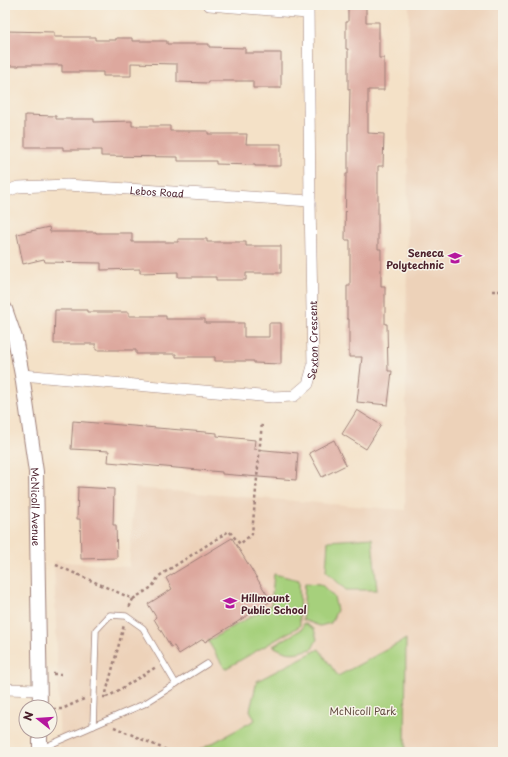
<svg xmlns="http://www.w3.org/2000/svg" width="508" height="757" font-family="'Playpen Sans',sans-serif">
  <rect width="100%" height="100%" fill="#f7f3e8"/>
  <filter id="ink" filterUnits="userSpaceOnUse"><feTurbulence type="fractalNoise" baseFrequency=".025" numOctaves="2"/><feDisplacementMap in="SourceGraphic" scale="8" xChannelSelector="R" yChannelSelector="G"/><feConvolveMatrix kernelMatrix="1 2 1 2 8 2 1 2 1" color-interpolation-filters="sRGB"/></filter>
  <filter id="wash" filterUnits="userSpaceOnUse"><feTurbulence type="fractalNoise" baseFrequency=".012" numOctaves="4" result="noise"/><feDisplacementMap in="SourceGraphic" scale="16" xChannelSelector="R" yChannelSelector="G"/><feGaussianBlur stdDeviation="0.9" result="paint"/><feColorMatrix in="noise" values="0 0 0 0 0 0 0 0 0 0 0 0 0 0 0 0 0 1.4 0 .05"/><feComposite in="paint" operator="in"/></filter>
  <g filter="url(#wash)">
    <rect width="100%" height="100%" fill="#f4e1c7"/>
    <!-- built -->
    <polygon fill="#edd2b9" points="409,5 503,5 503,752 405,752 405,639 196,752 60,752 54,561 129,567 135,488 405,510"/>
    <!-- green -->
    <g fill="#a6d07b" stroke="#787853">
      <polygon points="372,538 377,590 346,590 326,571 328,541"/>
      <polygon points="274,574 299,580 300,626 225,669 208,641 271,605"/>
      <polygon points="305,583 321,584 334,597 337,610 331,623 320,626 303,620"/>
      <path d="M304,623L314,629L317,639L312,649C294,653 290,656 273,646L302,629Z"/>
      <polygon points="406,639 405,752 196,752 255,720 250,710 257,681 319,649 338,676"/>
    </g>
    <g id="blocks">
      <!-- building -->
      <g fill="#dda89e">
        <polygon points="348,5 366,5 366,22 379,22 379,58 384,58 384,90 368,90 368,133 384,134 383,166 378,166 378,249 381,249 381,286 385,286 385,324 387,324 388,371 392,371 388,405 357,402 362,357 349,357 349,319 347,319 347,286 350,286 350,240 345,240 346,174 348,174 348,133 349,133 350,89 348,89 348,49 346,49 346,22 348,22"/>
        <polygon points="5,31 54,32 54,37 95,37 95,40 116,40 116,38 132,38 132,41 167,41 167,44 209,44 209,47 245,48 245,53 281,53 281,88 253,88 253,81 208,81 208,83 177,82 177,64 131,63 131,76 103,76 103,72 62,72 62,65 19,65 19,66 5,66"/>
        <polygon points="25,115 56,116 56,119 94,119 94,122 132,121 132,126 170,126 170,131 208,131 208,134 247,134 246,144 281,144 281,166 255,166 255,165 216,164 216,161 178,161 178,157 101,156 101,150 63,150 63,147 25,147"/>
        <polygon points="49,227 50,232 96,232 96,233 132,233 132,242 178,242 178,239 207,239 207,242 246,242 246,246 281,246 281,273 246,273 246,280 216,280 216,277 178,277 178,272 140,273 140,269 101,270 101,263 45,262 44,259 23,264 17,234"/>
        <polygon points="55,310 87,310 87,312 129,312 129,316 166,316 166,319 205,319 205,323 244,323 244,337 269,337 269,323 281,323 281,364 254,363 254,361 215,361 215,357 176,357 176,354 136,354 136,350 96,350 96,344 54,344"/>
        <polygon points="357,410 381,425 366,449 342,434"/>
        <polygon points="73,421 217,433 217,436 255,440 254,449 298,453 296,480 222,474 222,472 108,462 109,451 71,449"/>
        <polygon points="334,440 346,465 322,477 309,453"/>
        <polygon points="78,487 114,489 113,525 116,525 117,558 81,559 80,519 77,519"/>
        <polygon points="232,538 271,601 205,642 203,639 179,654 174,646 171,647 154,619 156,617 148,604 172,589 166,578"/>
      </g>
    </g>
  </g>
  <g filter="url(#ink)">
    <use href="#blocks" fill-opacity="0" stroke="#9f8079" stroke-width="1"/>
    <g fill="none" stroke-linecap="round" stroke-linejoin="round">
      <defs>
        <g id="service">
          <polyline points="93,726 96,630 110,615 126,616 143,628 176,684"/>
          <polyline points="40,749 144,704 207,664"/>
        </g>
        <g id="minor">
          <polyline points="209,5 307,13"/>
          <path id="s1" d="M5,192L18,187L67,185L310,201"/>
          <path id="s2" d="M22,375L272,397L294,396L308,384L313,366L310,201L308,5"/>
          <polyline points="5,689 40,690"/>
        </g>
        <g id="tertiary">
          <path id="s3" d="M5,309L15,338L22,375L36,472L40,707"/>
          <polyline points="40,752 40,731"/>
        </g>
      </defs>
      <!-- service casing -->
      <use href="#service" stroke="#9f8079" stroke-width="7"/>
      <!-- minor casing -->
      <use href="#minor" stroke="#9f8079" stroke-width="12"/>
      <!-- tertiary casing -->
      <use href="#tertiary" stroke="#9f8079" stroke-width="16"/>
      <!-- path -->
      <g stroke="#9f8079" stroke-width="2.5" stroke-dasharray="3 3" stroke-linecap="butt">
        <polyline points="492,291 503,291"/>
        <polyline points="56,565 133,599 129,608"/>
        <polyline points="133,599 152,587 159,576 229,531 240,544 252,534 262,422"/>
        <polyline points="53,674 61,674"/>
        <polyline points="103,697 105,697 124,625"/>
        <polyline points="106,697 111,695 156,667"/>
        <polyline points="53,709 62,709 86,698"/>
        <polyline points="114,727 171,752"/>
      </g>
      <!-- service -->
      <use href="#service" stroke="#fff" stroke-width="5.5"/>
      <!-- minor -->
      <use href="#minor" stroke="#fff" stroke-width="11"/>
      <!-- tertiary -->
      <use href="#tertiary" stroke="#fff" stroke-width="14"/>
    </g>
  </g>
  <!-- icons -->
  <defs>
    <symbol id="university-bare" viewBox="-9 -9 18 18"><path d="M0-5L7-2L0 1L-7-2ZM-4 1L0 2.5L4 1V4Q0 6-4 4Z" fill="#b5179e" stroke="#f7f3e8" stroke-width="2.5" paint-order="stroke"/></symbol>
    <symbol id="school-bare" viewBox="-9 -9 18 18"><path d="M0-5L7-2L0 1L-7-2ZM-4 1L0 2.5L4 1V4Q0 6-4 4Z" fill="#b5179e" stroke="#f7f3e8" stroke-width="2.5" paint-order="stroke"/></symbol>
  </defs>
  <g fill-rule="evenodd">
    <use href="#university-bare" x="445" y="248" width="20" height="20"/>
    <use href="#school-bare" x="220" y="593" width="20" height="20"/>
  </g>
  <g text-anchor="middle" dominant-baseline="central" stroke-width="3" stroke-linejoin="round" paint-order="stroke">
    <!-- street labels -->
    <g font-size="10" fill="#4a1f2b" stroke="#f7f3e8">
      <text stroke="none"><textPath href="#s1" startOffset="153">Lebos Road</textPath></text>
      <text stroke="none"><textPath href="#s2" startOffset="336">Sexton Crescent</textPath></text>
      <text stroke="none"><textPath href="#s3" startOffset="201">McNicoll Avenue</textPath></text>
    </g>
    <!-- poi labels -->
    <g font-size="10" font-weight="bold" fill="#4a1f2b" stroke="#f7f3e8" text-anchor="end">
      <text x="444" y="252">Seneca<tspan x="444" dy="12">Polytechnic</tspan></text>
      <text x="241" y="597" text-anchor="start">Hillmount<tspan x="241" dy="12">Public School</tspan></text>
    </g>
    <!-- park labels -->
    <g font-size="10" fill="#614b3f" stroke="#f7f3e8">
      <text x="363" y="710">McNicoll Park</text>
    </g>
  </g>
  <!-- margin -->
  <rect width="508" height="757" fill="none" stroke="#f7f3e8" stroke-width="20"/>
  <!-- north arrow -->
  <g transform="translate(38 719) rotate(287)"><circle r="19" fill="#f7f3e8" stroke="#b29e9c"/>
  <path d="M0-3L7 15L0 10L-7 15Z" fill="#b5179e"/>
  <text y="-6" font-size="11" font-weight="bold" text-anchor="middle" fill="#4a1f2b">N</text>
  </g>
</svg>
